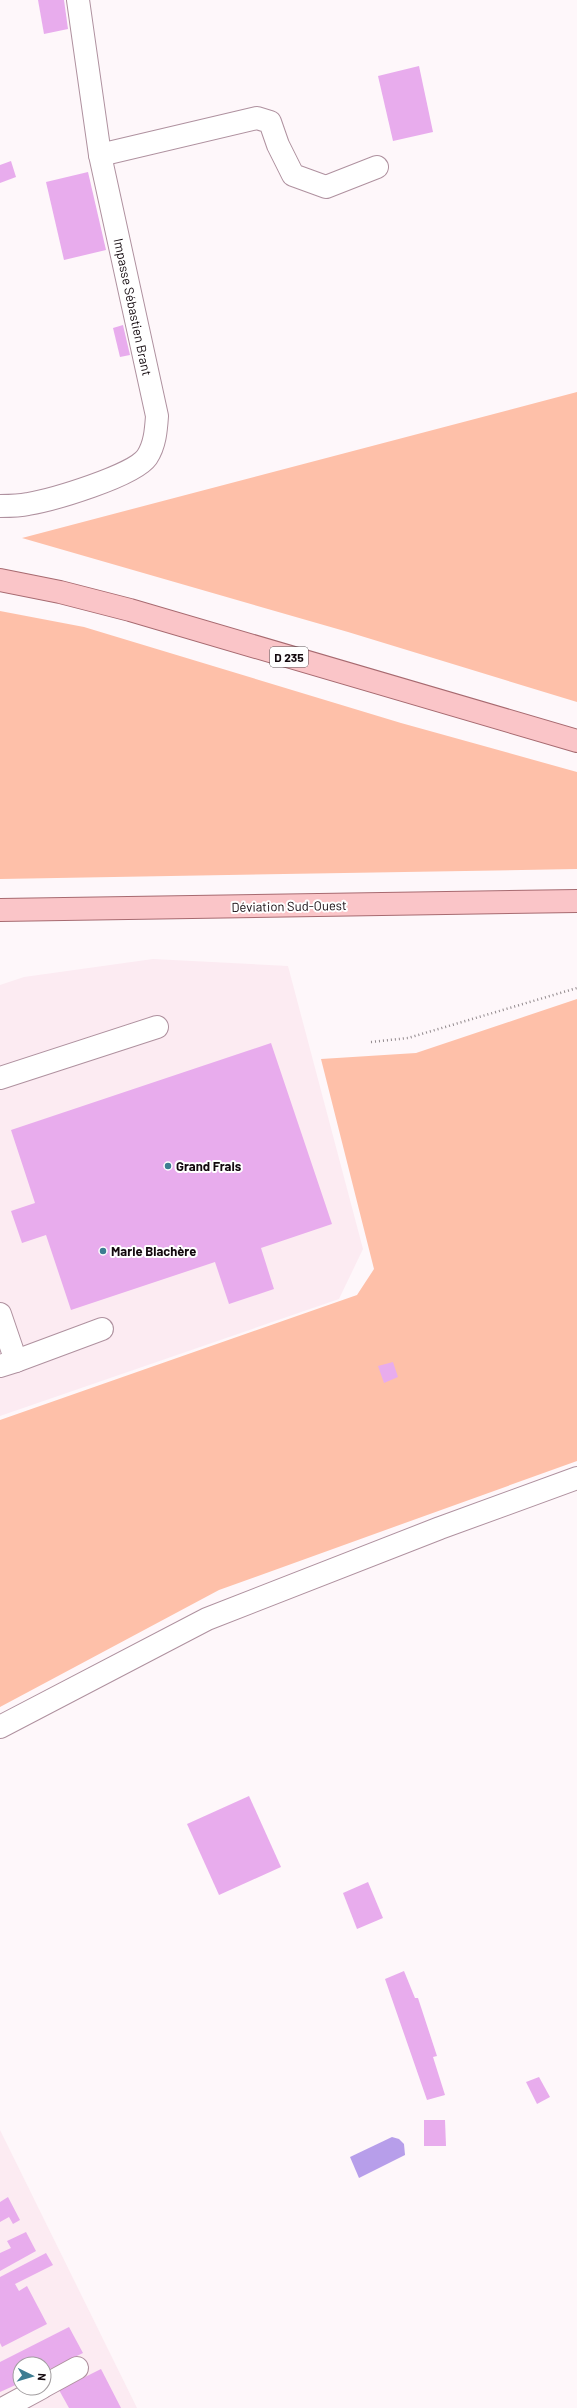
<svg xmlns="http://www.w3.org/2000/svg" width="577" height="2408" font-family="Barlow,sans-serif">
  <rect width="100%" height="100%" fill="#fef7fa"/>
  <!-- built -->
  <g fill="#fcebf2" fill-rule="evenodd">
    <polygon points="153,959 288,966 363,1249 339,1299 0,1416 0,985 24,977"/>
    <path d="M0,2130L137,2408H0ZM20,2364H44V2388H20Z"/>
  </g>
  <!-- green -->
  <g fill="#fec0a9">
    <polygon points="577,392 577,702 348,632 22,538"/>
    <polygon points="0,611 84,627 401,723 577,772 577,869 0,879"/>
    <polygon points="577,999 577,1461 219,1590 0,1707 0,1420 357,1295 374,1269 321,1059 416,1053"/>
  </g>
  <!-- water -->
  <polygon fill="#b79eea" points="392,2137 399,2139 404,2144 405,2155 359,2178 350,2157"/>
  <!-- building -->
  <g fill="#e8aced">
    <polygon points="38,0 64,0 68,29 44,34"/>
    <polygon points="419,66 433,132 393,141 378,76"/>
    <polygon points="11,161 16,177 0,183 0,165"/>
    <polygon points="88,172 106,250 64,260 46,182"/>
    <polygon points="123,325 130,355 120,357 113,328"/>
    <polygon points="271,1043 332,1224 261,1248 274,1289 229,1304 215,1262 71,1310 46,1235 22,1243 11,1211 35,1203 11,1130"/>
    <polygon points="393,1362 398,1377 384,1383 378,1366"/>
    <polygon points="249,1796 281,1867 219,1895 187,1824"/>
    <polygon points="368,1882 383,1918 357,1929 343,1893"/>
    <polygon points="404,1971 415,1998 418,1998 437,2056 433,2057 445,2095 427,2100 385,1979"/>
    <polygon points="539,2077 550,2097 537,2104 526,2082"/>
    <polygon points="424,2120 445,2120 446,2146 424,2146"/>
    <polygon points="8,2197 20,2220 13,2224 9,2217 0,2222 0,2202"/>
    <polygon points="26,2232 36,2251 0,2271 0,2253 11,2248 7,2241"/>
    <polygon points="46,2253 53,2265 15,2284 19,2291 27,2286 47,2324 2,2347 0,2343 0,2277"/>
    <polygon points="69,2327 83,2353 44,2372 44,2364 20,2364 20,2383 0,2392 0,2362"/>
    <polygon points="101,2369 121,2408 69,2408 59,2390"/>
  </g>
  <g fill="none" stroke-linecap="round" stroke-linejoin="round">
    <defs>
      <g id="minor">
        <polyline points="100,155 257,118 270,122 278,145 293,175 326,187 377,167"/>
        <path d="M0,506C9,506 19,506 28,504C52,500 134,476 147,457C155,445 156,430 157,416L100,155L78,0"/>
        <polyline points="0,1078 157,1027"/>
        <polyline points="0,1314 16,1361 0,1366"/>
        <polyline points="16,1361 102,1329"/>
        <polyline points="0,1727 207,1619 440,1528 577,1478"/>
        <polyline points="44,2386 77,2368"/>
        <polyline points="4,2408 41,2388"/>
      </g>
      <g id="major">
        <polyline points="0,580 60,592 130,610 577,741"/>
        <polyline points="0,910 577,901"/>
      </g>
    </defs>
    <!-- minor casing -->
    <use href="#minor" stroke="#af919f" stroke-width="24"/>
    <!-- major casing -->
    <use href="#major" stroke="#a76a70" stroke-width="24"/>
    <!-- path -->
    <polyline stroke="#91898c" stroke-width="2.5" stroke-dasharray="1 3" stroke-linecap="butt" points="371,1042 408,1038 577,988"/>
    <!-- minor -->
    <use href="#minor" stroke="#fff" stroke-width="22"/>
    <!-- major -->
    <use href="#major" stroke="#fac5c8" stroke-width="22"/>
  </g>
  <!-- markers -->
  <g fill="#3e7d92" stroke="#fff" stroke-width="1.5">
    <circle cx="168" cy="1166" r="4"/>
    <circle cx="103" cy="1251" r="4"/>
  </g>
  <g text-anchor="middle" dominant-baseline="central" stroke-width="4" stroke-linejoin="round" paint-order="stroke">
    <!-- shield labels -->
    <rect fill="#fff" stroke="#5a5356" stroke-width="1" x="270" y="647" width="38" height="20" rx="3"/>
    <g font-size="12" font-weight="bold" fill="#13090e">
      <text x="289" y="657">D 235</text>
    </g>
    <!-- street labels -->
    <g font-size="13" fill="#13090e" stroke="#fff">
      <text transform="translate(133 307) rotate(78)">Impasse Sébastien Brant</text>
      <text transform="translate(289 906) rotate(-1)">Déviation Sud-Ouest</text>
    </g>
    <!-- poi labels -->
    <g font-size="13" font-weight="bold" fill="#13090e" stroke="#fff" text-anchor="start">
      <text x="176" y="1166">Grand Frais</text>
      <text x="111" y="1251">Marie Blachère</text>
    </g>
  </g>
  <!-- north arrow -->
  <g transform="translate(32 2376) rotate(95)"><circle r="19" fill="#ffffff" stroke="#a19d9f"/>
  <path d="M0-3L7 15L0 10L-7 15Z" fill="#3e7d92"/>
  <text y="-6" font-size="11" font-weight="bold" text-anchor="middle" fill="#13090e">N</text>
  </g>
</svg>
